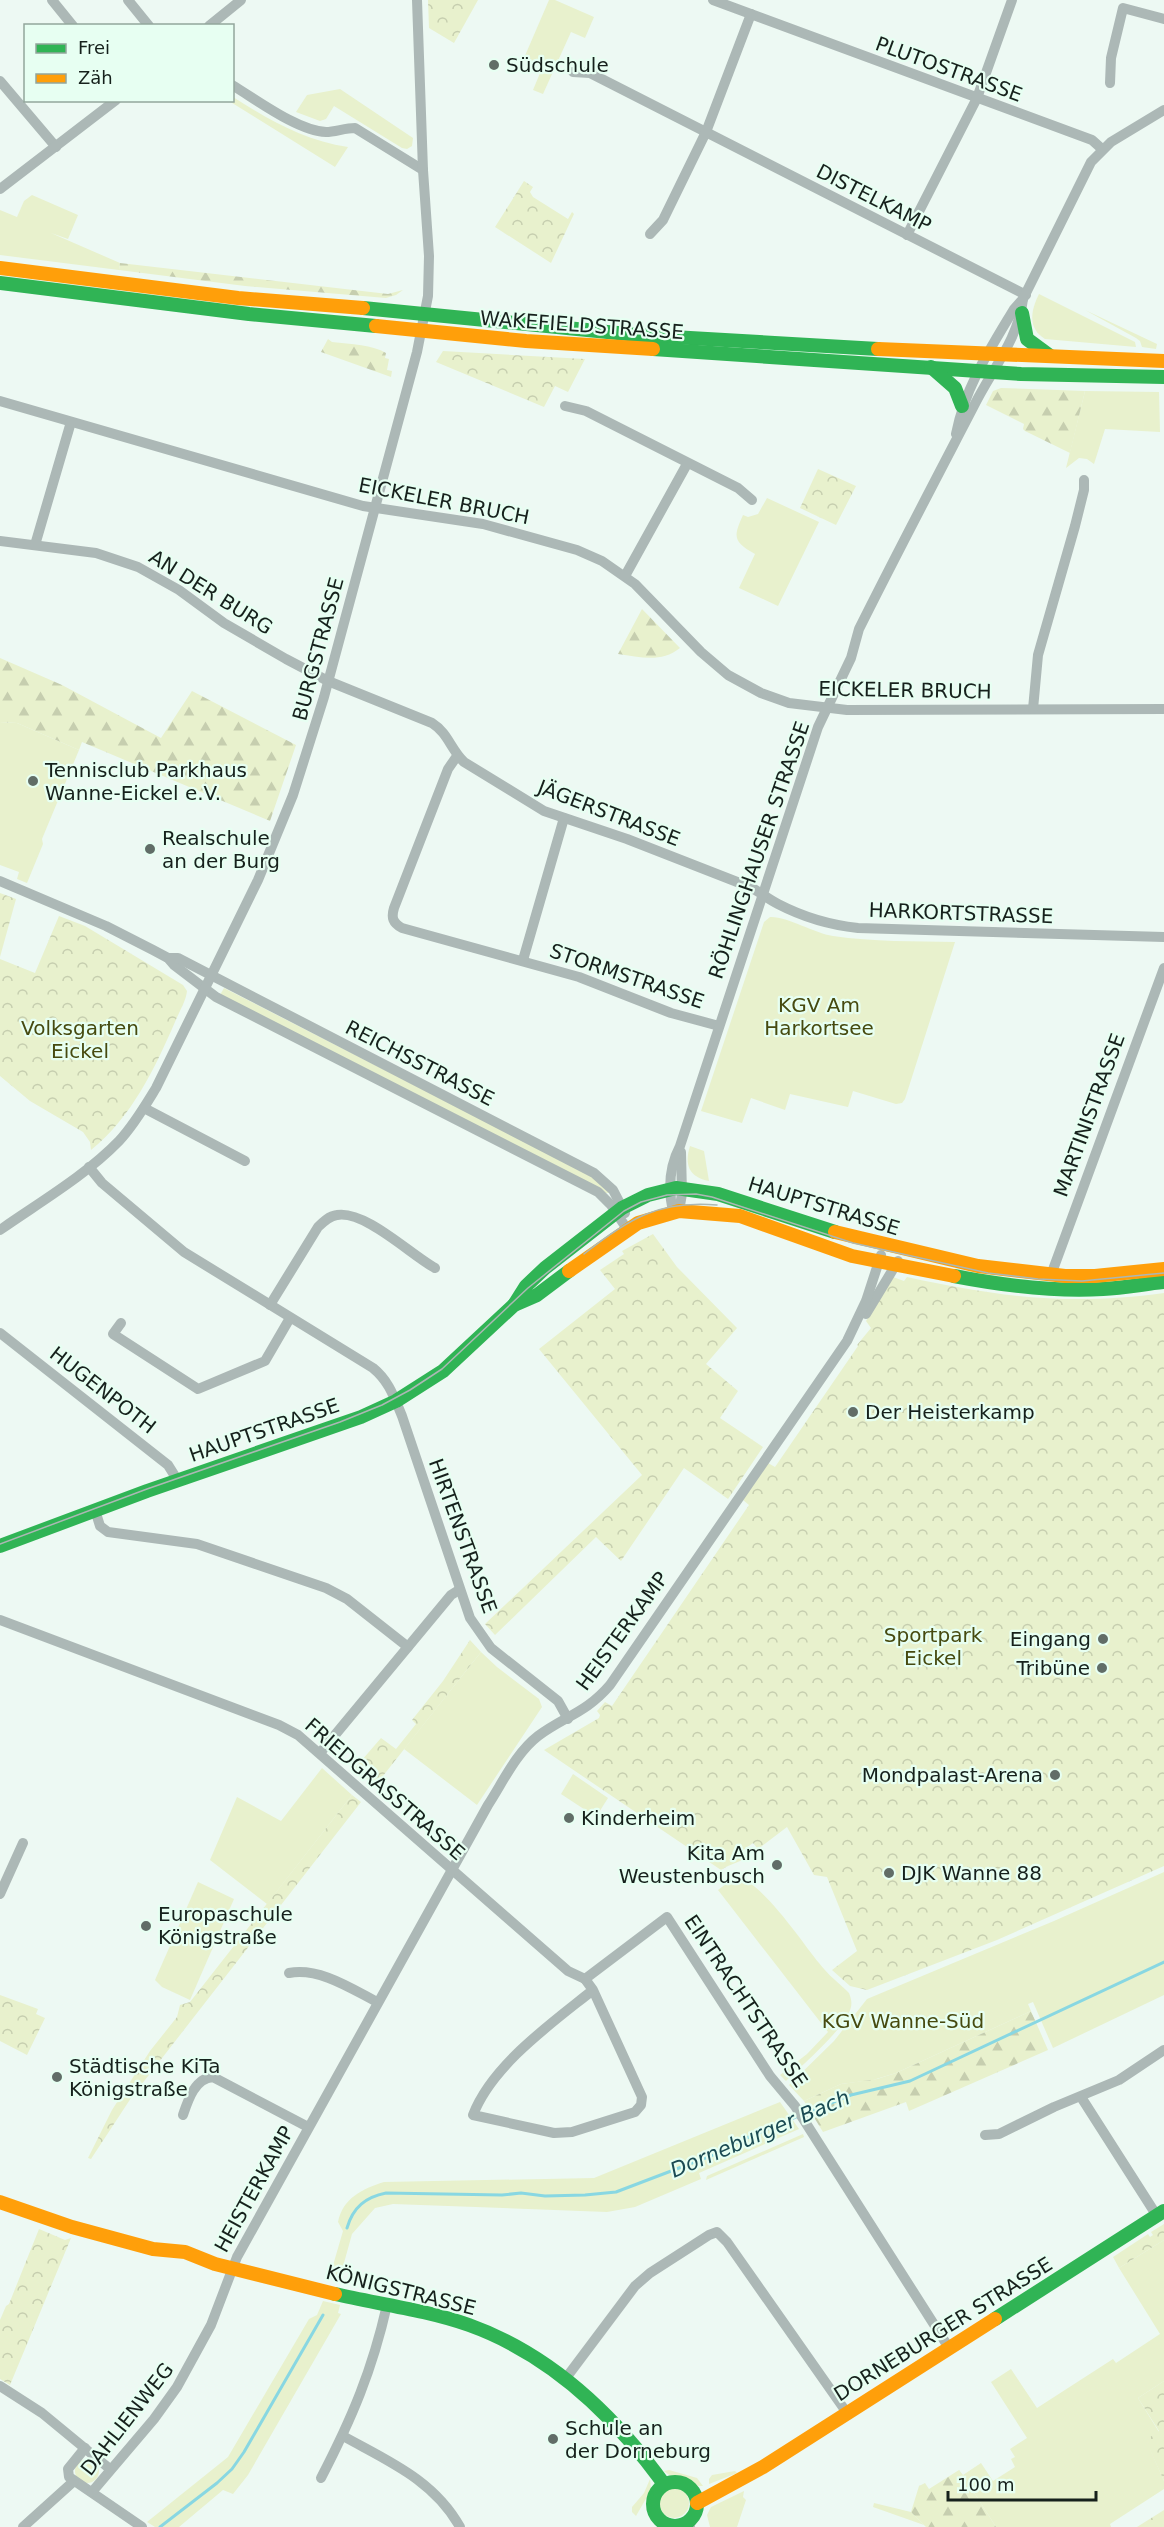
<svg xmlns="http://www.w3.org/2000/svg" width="1164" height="2527" font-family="'DejaVu Sans',sans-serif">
  <defs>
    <pattern id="forest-firs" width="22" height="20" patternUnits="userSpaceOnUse" patternTransform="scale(1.5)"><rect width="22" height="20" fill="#e8f1cd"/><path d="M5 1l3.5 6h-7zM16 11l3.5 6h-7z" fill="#c6ceaf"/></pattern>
    <pattern id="park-crowns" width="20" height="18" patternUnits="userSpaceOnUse" patternTransform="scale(1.5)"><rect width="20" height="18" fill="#e8f1cd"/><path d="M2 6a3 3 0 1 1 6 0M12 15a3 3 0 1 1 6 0" fill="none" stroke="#c6ceaf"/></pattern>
  </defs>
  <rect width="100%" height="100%" fill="#edf9f3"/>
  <!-- green -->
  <g fill="#e8f1cd">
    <polygon points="549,0 555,0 594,17 585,38 571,32 543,94 533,90 543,66 524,58"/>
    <polygon points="340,89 413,138 412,146 407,149 402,148 334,106 326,119 320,121 296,112 307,95"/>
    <path d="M233,97C269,120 305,141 348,147L335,167L229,101L232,100Z"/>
    <polygon points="32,195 78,215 68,239 51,233 120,263 119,270 0,255 0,210 17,217 24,201"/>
    <path d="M1039,294L1135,342L1136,347L1045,339C1027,328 1031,310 1039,294Z"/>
    <polygon points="1085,310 1157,344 1156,349 1142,347 1140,341 1136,338"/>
    <polygon points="1085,391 1159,392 1160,432 1105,429 1094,464 1087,459 1079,458 1066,468"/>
    <path d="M767,498L819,522L778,606L739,588L755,554C733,542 733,537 743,515L748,517L758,514Z"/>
    <polygon points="0,722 17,723 79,750 42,839 43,844 27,883 17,879 19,872 0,865"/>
    <path d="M770,917C786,916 814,933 833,936C873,942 915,941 955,942L905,1099L902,1103L896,1104L853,1091L848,1107L790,1094L785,1110L751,1098L742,1123L701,1111L764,922Z"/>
    <polygon points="224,988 592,1176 610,1193 604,1193 220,995"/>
    <path d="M690,1146L704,1151L709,1181C689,1177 684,1165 690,1146Z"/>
    <polygon points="481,1652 497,1667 539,1699 542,1707 477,1805 404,1749"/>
    <polygon points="322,1768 352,1795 267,1904 210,1860 237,1797 281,1821"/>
    <polygon points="573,1774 608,1798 596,1817 561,1794"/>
    <polygon points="1164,1872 1164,1995 1053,2048 1033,2002 1028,2004 1031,2011 896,2073 873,2080 841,2084 804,2101 789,2085 834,2041 867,1999 1054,1921"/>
    <path d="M735,1877C759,1877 804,1945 819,1963C828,1975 839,1983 849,1993C851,1998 852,2002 851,2007C847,2027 801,2066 786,2081L780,2075L807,2054L828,2032L718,1890Z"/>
    <polygon points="198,1882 234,1899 190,2000 162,1987 155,1980"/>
    <path d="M780,2102L799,2129L699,2173L701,2179L635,2207L607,2212L393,2204L375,2208L352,2234L339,2281L329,2279L343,2231L338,2222C343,2198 362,2189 384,2182L594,2178Z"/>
    <polygon points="803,2134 804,2137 706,2180 707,2176"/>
    <polygon points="1164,2240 1164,2381 1138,2398 1159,2432 1150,2449 1164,2481 1164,2489 1110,2524 1111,2527 996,2527 963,2475 981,2463 993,2481 1015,2467 1011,2459 1015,2457 1010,2449 1027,2438 991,2382 1011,2369 1037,2408 1113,2359 1116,2363 1160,2334 1119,2268"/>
    <polygon points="323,2301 340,2305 338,2313 341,2314 248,2475 233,2494 223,2490 179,2527 155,2527 147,2522 228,2457 309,2319 317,2315"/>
    <circle cx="87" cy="2471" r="12"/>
    <path d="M669,2470L697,2478L703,2486C695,2487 670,2477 664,2471Z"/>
    <polygon points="735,2471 737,2473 709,2484 709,2479 712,2475"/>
    <polygon points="650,2479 651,2490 636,2516 632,2512 632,2507 644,2493"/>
    <circle cx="674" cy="2503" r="15"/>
    <polygon points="744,2491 743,2497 746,2500 737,2527 710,2527 707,2515 711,2507"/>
    <polygon points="874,2503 911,2512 924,2525 873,2507"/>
  </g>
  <!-- forest -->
  <g fill="url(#forest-firs)">
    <polygon points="120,263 388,294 403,290 396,295 386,298 245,286 119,270"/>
    <path d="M328,339L332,342C351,344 373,345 386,353L385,358L389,359L387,370L392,371L391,377L321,352Z"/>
    <polygon points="1001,388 1085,391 1070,453 1025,431 1023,429 1024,424 986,405 993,391"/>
    <path d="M642,609L680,648C661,663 641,657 618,654Z"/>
    <polygon points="0,658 62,685 161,738 192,691 296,745 270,821 82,742 79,750 17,723 0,722"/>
    <polygon points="1031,2011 1048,2050 909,2111 906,2102 823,2132 804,2101 841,2084 877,2079 896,2073"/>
    <polygon points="959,2470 963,2475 996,2527 926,2527 911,2512 919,2486 925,2483 929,2489"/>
  </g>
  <!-- park -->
  <g fill="url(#park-crowns)">
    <polygon points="428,0 478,0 454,43 429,28"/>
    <polygon points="524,181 533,187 530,192 533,197 568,219 572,212 574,214 551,263 495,227"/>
    <polygon points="443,351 585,359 568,392 555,386 544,407 436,362"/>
    <polygon points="818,469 856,486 836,525 800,508"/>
    <polygon points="0,893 16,899 0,957"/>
    <path d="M59,916L85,926L183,985L187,991C186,1001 179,1012 175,1022C155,1068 132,1117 91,1150L90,1142L83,1132L30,1101L0,1076V959L35,973Z"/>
    <polygon points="653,1234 677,1267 737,1328 706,1364 738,1391 720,1418 763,1447 728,1499 684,1468 621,1561 596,1537 495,1635 485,1624 642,1475 539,1349 615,1289 600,1270 624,1254 622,1251"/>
    <path d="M893,1277L904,1281L907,1277C998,1297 1071,1306 1164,1293V1866L997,1940L867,1990L850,1986L832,1970L857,1951L827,1877L814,1875L787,1827L758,1849L753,1843L742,1851L746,1858C737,1863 730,1864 721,1870L544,1750L599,1718L600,1715L597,1711L605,1702L612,1706L749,1505L743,1500L768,1463L775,1467L858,1346L857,1345L871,1328L866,1321Z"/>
    <polygon points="470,1640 481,1652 375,1786 355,1768 381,1738 396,1749 416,1724 412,1720 443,1681"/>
    <polygon points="352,1795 361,1802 131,2098 91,2159 88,2158 112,2110 150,2051 177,2017 180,2005 190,2002"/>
    <polygon points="0,1995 38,2009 36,2014 45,2018 27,2055 0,2041"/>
    <polygon points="1164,2224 1164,2240 1119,2268 1113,2257 1148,2234 1150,2237 1153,2235 1151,2232"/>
    <polygon points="39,2229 65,2240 71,2238 10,2385 0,2379 0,2320 6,2306 9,2304"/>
    <polygon points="1164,2381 1164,2481 1150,2450 1143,2442 1159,2431 1138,2398"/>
    <polygon points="1164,2510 1164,2527 1137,2527"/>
  </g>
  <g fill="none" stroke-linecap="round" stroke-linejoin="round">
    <!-- stream -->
    <g stroke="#88d7e2" stroke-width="3">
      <polyline points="804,2114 851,2095 910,2081 1164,1962"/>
      <path d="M347,2228C353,2207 366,2197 386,2193L502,2195L521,2193L545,2196L585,2195L616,2192L721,2152L730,2145L798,2116"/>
      <polyline points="160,2527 217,2483 232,2469 244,2452 323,2315"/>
    </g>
    <!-- street -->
    <g stroke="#acb8b6" stroke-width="10">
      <polyline points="52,0 73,26"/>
      <polyline points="128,0 149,26"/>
      <polyline points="713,0 1092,140 1102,149"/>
      <polyline points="209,26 241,0"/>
      <polyline points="573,72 590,73 1026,295"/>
      <polyline points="0,81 56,147"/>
      <polyline points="1110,83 1111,58 1123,8 1164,19"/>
      <path d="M232,85C257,100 298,131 326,132C335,132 345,128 355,128L423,170"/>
      <polyline points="0,189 116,100"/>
      <polyline points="650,234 663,220 706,132 751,14"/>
      <polyline points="907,235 977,98 1012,0"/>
      <polyline points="0,401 363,506 483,524 577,550 602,561 635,584 701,652 728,675 761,693 789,703 847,710 1164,709"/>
      <polyline points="565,406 586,411 738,488 752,500"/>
      <path d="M956,434C965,387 990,349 1014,309L1023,299L1091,162L1111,142L1164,110"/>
      <path d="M0,541L96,553L138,567L179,590L224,623L286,659L328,681L432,723C448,733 451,750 464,762L544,811L627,839L750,887C760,892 768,899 778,904C803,917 830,925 858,928L1164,937"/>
      <polyline points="35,545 71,422"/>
      <polyline points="625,576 687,464"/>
      <polyline points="1033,709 1038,655 1075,526 1084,490 1084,480"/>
      <path d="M457,756L448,769L394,908C391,918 393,923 402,928L579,977L671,1013L719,1026"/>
      <polyline points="0,881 106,926 153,950 168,958 174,965 216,997 598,1192 611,1205 627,1229"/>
      <polyline points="168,958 178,958 594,1173 613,1190 625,1213"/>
      <polyline points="523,960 564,818"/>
      <polyline points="144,1108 245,1161"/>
      <path d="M89,1167L102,1183L184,1252L373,1368C389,1381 394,1397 402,1416L470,1618L491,1648L558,1701L568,1719"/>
      <polyline points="679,1211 682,1194 681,1152"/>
      <path d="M673,1212C668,1189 669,1167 680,1146L818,727L851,658L859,629C898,551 938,475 978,398C995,366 1019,336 1023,299"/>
      <path d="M0,1230C40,1202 85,1176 119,1141C134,1125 145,1106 156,1088L258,880L293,795L324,697L417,352L428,296L429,256L423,170L417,0"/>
      <polyline points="1051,1275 1164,968"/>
      <path d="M270,1305L318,1227C323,1222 329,1216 337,1215C365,1210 411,1255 435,1268"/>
      <polyline points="866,1314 898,1261"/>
      <polyline points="121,1323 113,1334 198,1389 265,1361 290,1318"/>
      <polyline points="0,1333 168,1465 178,1481"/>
      <polyline points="95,1510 100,1526 108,1532 197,1544 326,1588 347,1599 408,1647"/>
      <polyline points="0,1620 279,1725 298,1735 568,1971 585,1979"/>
      <polyline points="320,1753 451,1595 459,1590"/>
      <polyline points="0,1894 23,1843"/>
      <path d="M289,1973C319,1967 352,1989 377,2002"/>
      <polyline points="585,1979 667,1917 770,2076 795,2106 949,2348"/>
      <path d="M585,1979L593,1990C552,2023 492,2065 473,2115L554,2133L572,2132L635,2112L641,2105L642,2097L593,1990"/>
      <polyline points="1081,2097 1157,2216"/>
      <path d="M183,2115C188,2100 195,2078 213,2077L308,2127"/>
      <polyline points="985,2135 999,2134 1054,2107 1119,2080 1164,2050"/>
      <polyline points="566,2378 635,2286 650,2273 709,2235 717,2232 727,2242 847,2413"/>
      <polyline points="0,2386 42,2413 110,2469"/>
      <path d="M343,2436C388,2461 434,2480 460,2527"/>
      <polyline points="85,2448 68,2469 69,2477 142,2527"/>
      <path d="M321,2478C352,2418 372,2371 387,2305"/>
      <path d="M92,2492L154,2419L177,2387L211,2325L237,2257L488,1805C503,1782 516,1753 538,1736C565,1716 586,1713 610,1685L847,1341L866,1301L881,1255"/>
      <polyline points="687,2523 690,2527"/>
      <polyline points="23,2527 74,2481"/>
    </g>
    <!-- fast -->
    <g stroke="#30b455" stroke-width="14">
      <polyline points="0,283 249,314 376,326"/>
      <polyline points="363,308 638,335 878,349"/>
      <polyline points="1022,313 1027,339 1050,356"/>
      <polyline points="653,349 1021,374 1164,377"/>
      <polyline points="931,367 955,388 962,406"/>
      <path d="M954,1276C1001,1285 1057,1292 1103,1289C1124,1288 1144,1284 1164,1282"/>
      <polyline points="514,1305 526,1286 545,1268 622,1208 648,1195 676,1188 718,1194 835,1232"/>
      <polyline points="0,1546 147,1491 361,1417 396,1401 443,1371 514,1305 537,1295 569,1271"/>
      <path d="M335,2294C379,2304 426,2310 469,2325C550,2354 614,2415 664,2484"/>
      <polyline points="995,2319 1164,2211"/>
      <circle cx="675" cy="2504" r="22"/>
    </g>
    <!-- slow -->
    <g stroke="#ff9f0a" stroke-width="14">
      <polyline points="0,268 238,298 363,308"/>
      <polyline points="376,326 526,341 653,349"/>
      <polyline points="878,349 1164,361"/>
      <polyline points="835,1232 978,1266 1065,1276 1095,1276 1164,1269"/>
      <polyline points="569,1271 638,1223 679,1211 740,1216 852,1256 954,1276"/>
      <polyline points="0,2202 72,2227 153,2249 185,2252 215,2264 335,2294"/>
      <polyline points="697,2503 763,2467 995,2319"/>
    </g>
    <!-- tram -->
    <g stroke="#acb8b4" stroke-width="1.5">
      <path d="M584,1254C628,1219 659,1200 717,1205"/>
      <polyline points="0,1544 147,1489 340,1422 382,1405 410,1390 442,1369 528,1288 624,1211 641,1202 667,1195 696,1194 712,1197 853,1243 988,1273 1038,1279 1082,1281 1164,1273"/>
    </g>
  </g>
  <!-- markers -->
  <g fill="#616d67" stroke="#e7fff2" stroke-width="2">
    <circle cx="494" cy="65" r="6"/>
    <circle cx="33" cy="781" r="6"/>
    <circle cx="150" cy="849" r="6"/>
    <circle cx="853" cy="1412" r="6"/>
    <circle cx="1103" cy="1639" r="6"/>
    <circle cx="1102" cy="1668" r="6"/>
    <circle cx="1055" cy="1775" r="6"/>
    <circle cx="569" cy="1818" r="6"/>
    <circle cx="777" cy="1865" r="6"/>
    <circle cx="889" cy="1873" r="6"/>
    <circle cx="146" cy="1926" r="6"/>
    <circle cx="57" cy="2077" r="6"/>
    <circle cx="553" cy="2439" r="6"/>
  </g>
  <g text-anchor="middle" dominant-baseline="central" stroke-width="4.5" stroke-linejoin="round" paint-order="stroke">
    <!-- poi labels -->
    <g font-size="20" fill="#16211c" stroke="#e7fff2" text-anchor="start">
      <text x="506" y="65">Südschule</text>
      <text x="45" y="770">Tennisclub Parkhaus<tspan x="45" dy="23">Wanne-Eickel e.V.</tspan></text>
      <text x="162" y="838">Realschule<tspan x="162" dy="23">an der Burg</tspan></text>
      <text x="865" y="1412">Der Heisterkamp</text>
      <text x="1091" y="1639" text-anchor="end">Eingang</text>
      <text x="1090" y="1668" text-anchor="end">Tribüne</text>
      <text x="1043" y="1775" text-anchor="end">Mondpalast-Arena</text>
      <text x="581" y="1818">Kinderheim</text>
      <text x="765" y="1853" text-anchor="end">Kita Am<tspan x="765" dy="23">Weustenbusch</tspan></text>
      <text x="901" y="1873">DJK Wanne 88</text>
      <text x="158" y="1914">Europaschule<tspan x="158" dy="23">Königstraße</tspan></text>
      <text x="69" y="2066">Städtische KiTa<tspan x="69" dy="23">Königstraße</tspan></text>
      <text x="565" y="2428">Schule an<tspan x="565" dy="23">der Dorneburg</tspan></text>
    </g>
    <!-- street labels -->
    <g font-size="20" fill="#16211c" stroke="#e7fff2">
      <text transform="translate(949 69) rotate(20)">PLUTOSTRASSE</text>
      <text transform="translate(874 198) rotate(27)">DISTELKAMP</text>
      <text transform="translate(582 325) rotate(4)">WAKEFIELDSTRASSE</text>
      <text transform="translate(444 501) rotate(11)">EICKELER BRUCH</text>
      <text transform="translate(211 592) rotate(32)">AN DER BURG</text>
      <text transform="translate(318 649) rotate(-75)">BURGSTRASSE</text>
      <text transform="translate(905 690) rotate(1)">EICKELER BRUCH</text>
      <text transform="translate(609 813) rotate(21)">JÄGERSTRASSE</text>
      <text transform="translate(759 850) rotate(-71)">RÖHLINGHAUSER STRASSE</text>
      <text transform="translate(961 913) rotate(2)">HARKORTSTRASSE</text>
      <text transform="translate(627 976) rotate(19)">STORMSTRASSE</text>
      <text transform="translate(420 1063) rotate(27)">REICHSSTRASSE</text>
      <text transform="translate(1089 1115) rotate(-70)">MARTINISTRASSE</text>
      <text transform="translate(824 1206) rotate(17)">HAUPTSTRASSE</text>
      <text transform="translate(103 1390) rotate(38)">HUGENPOTH</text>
      <text transform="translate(264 1430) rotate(-19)">HAUPTSTRASSE</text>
      <text transform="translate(463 1536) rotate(70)">HIRTENSTRASSE</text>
      <text transform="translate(622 1631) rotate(-54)">HEISTERKAMP</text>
      <text transform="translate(385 1789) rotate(41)">FRIEDGRASSTRASSE</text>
      <text transform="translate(746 2001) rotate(56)">EINTRACHTSTRASSE</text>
      <text transform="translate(254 2189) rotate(-61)">HEISTERKAMP</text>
      <text transform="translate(401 2290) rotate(14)">KÖNIGSTRASSE</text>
      <text transform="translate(943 2329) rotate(-32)">DORNEBURGER STRASSE</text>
      <text transform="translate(127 2419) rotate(-52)">DAHLIENWEG</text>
    </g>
    <!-- park labels -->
    <g font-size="20" fill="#464a0f" stroke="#e7fff2">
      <text x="819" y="1005">KGV Am<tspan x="819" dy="23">Harkortsee</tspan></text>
      <text x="80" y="1028">Volksgarten<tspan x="80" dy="23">Eickel</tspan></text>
      <text x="933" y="1635">Sportpark<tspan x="933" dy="23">Eickel</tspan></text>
      <text x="903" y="2021">KGV Wanne-Süd</text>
    </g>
    <!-- water labels -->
    <g font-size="21" font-style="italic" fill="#1b4b53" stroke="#e7fff2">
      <text transform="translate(760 2134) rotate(-23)">Dorneburger Bach</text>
    </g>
  </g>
  <!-- legend -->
  <rect x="24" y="24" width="210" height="78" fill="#e7fff2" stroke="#93a69c" stroke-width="1.5"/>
  <rect x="36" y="44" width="30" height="9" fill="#30b455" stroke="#93a69c" stroke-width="1.5"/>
  <text x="78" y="54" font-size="18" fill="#16211c">Frei</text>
  <rect x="36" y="74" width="30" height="9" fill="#ff9f0a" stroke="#93a69c" stroke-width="1.5"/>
  <text x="78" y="84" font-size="18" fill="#16211c">Zäh</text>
  <!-- scale -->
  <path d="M948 2491v9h148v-9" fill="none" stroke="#16211c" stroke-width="3"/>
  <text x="957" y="2491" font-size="18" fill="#16211c" stroke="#e7fff2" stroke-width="4.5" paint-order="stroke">100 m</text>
</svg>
